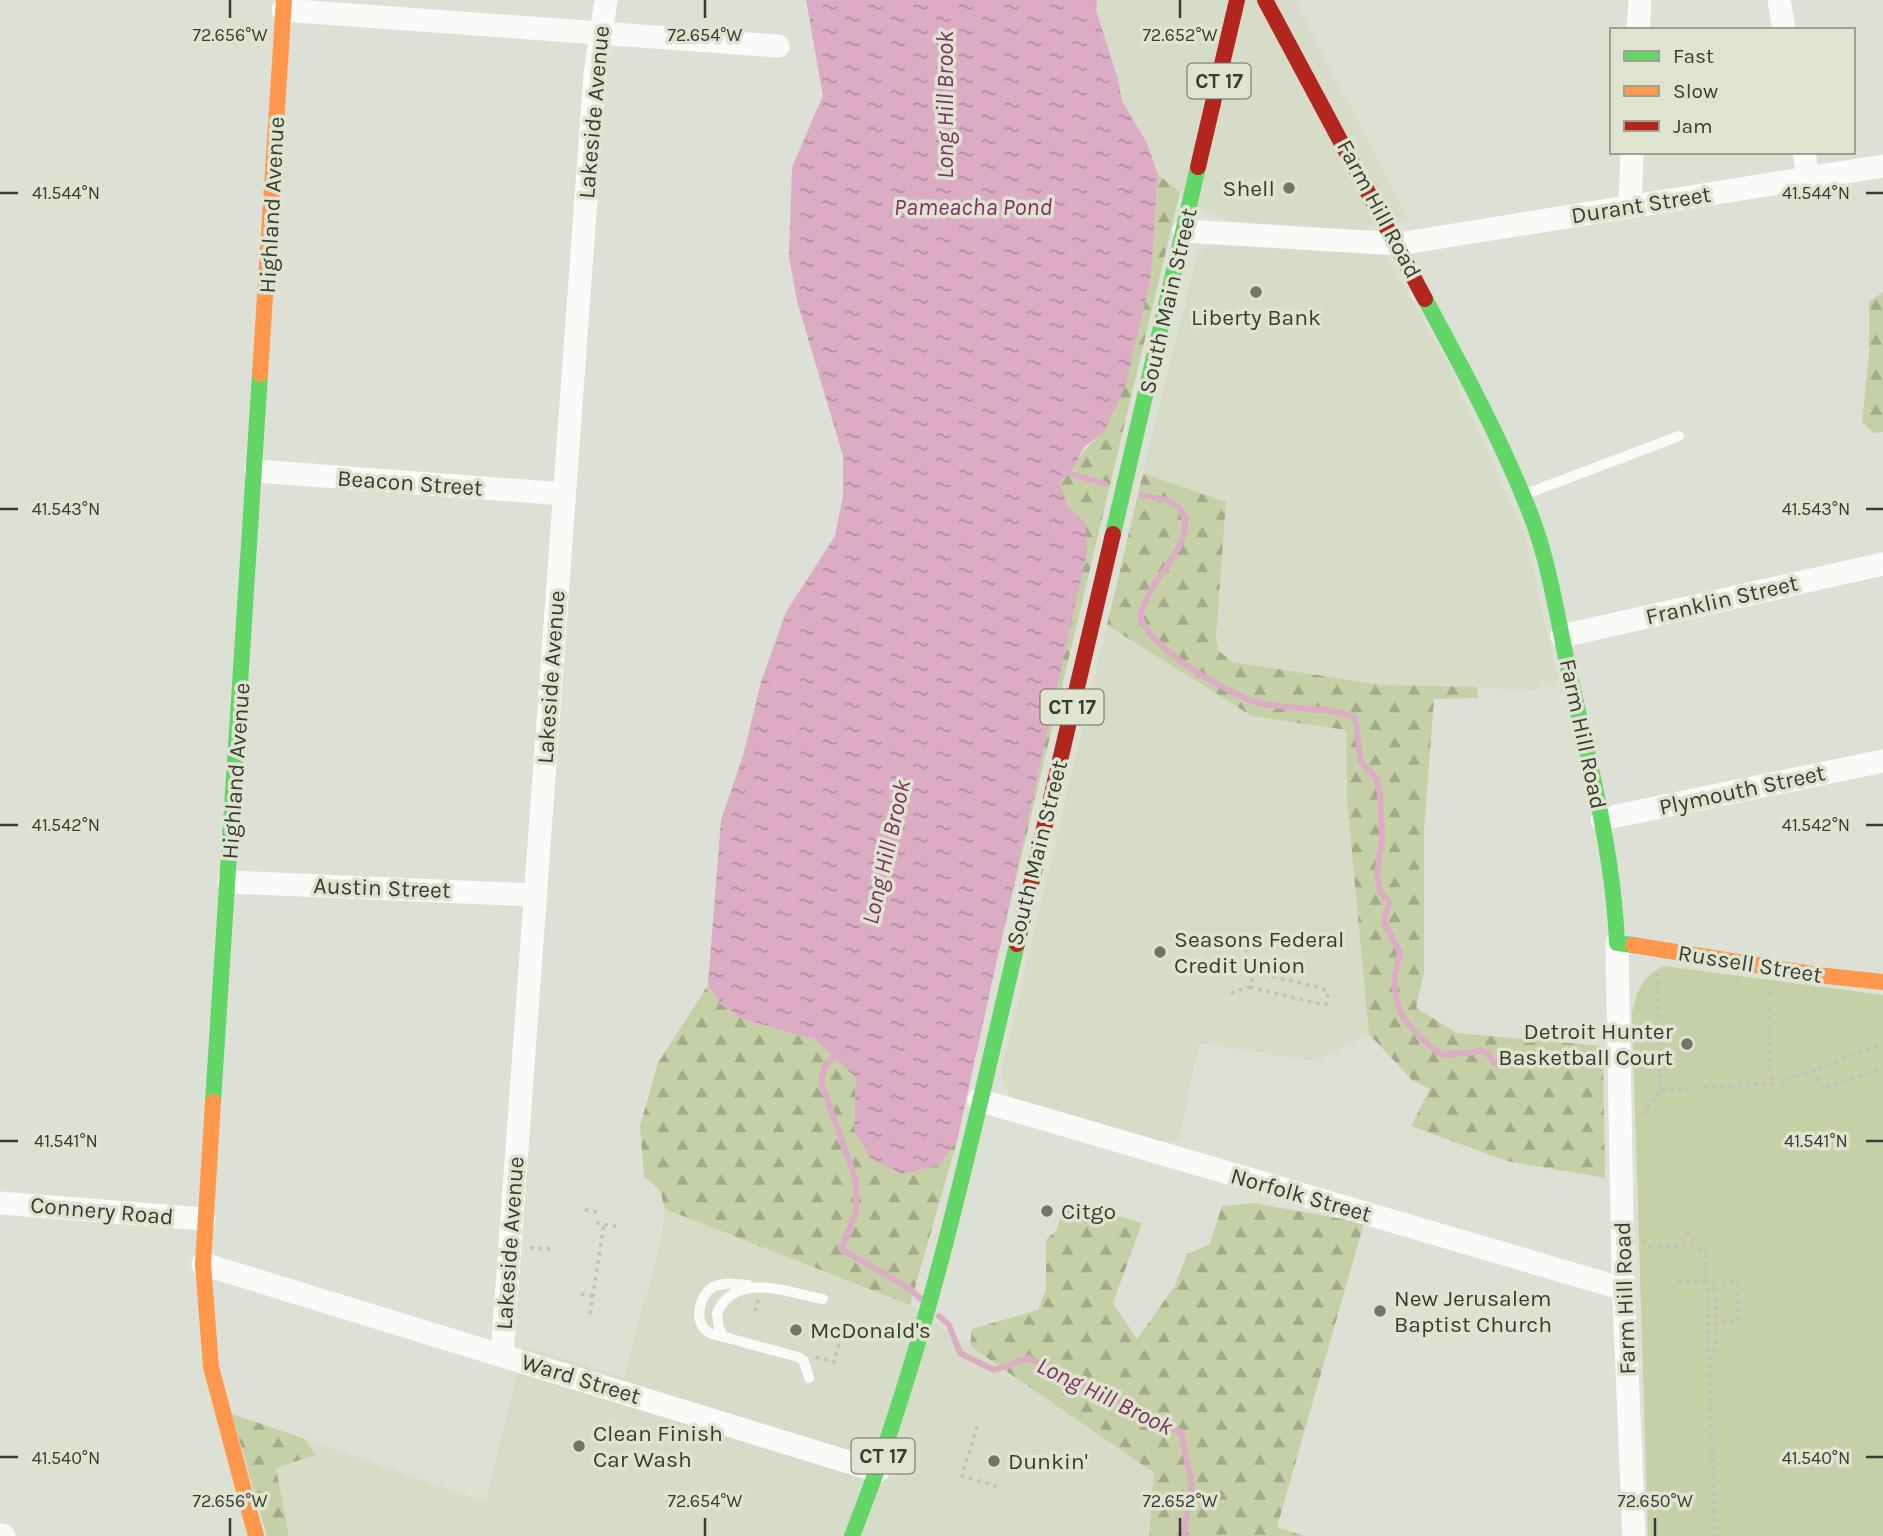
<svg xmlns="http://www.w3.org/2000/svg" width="1883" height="1536" font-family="Karla,sans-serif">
  <defs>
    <pattern id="forest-firs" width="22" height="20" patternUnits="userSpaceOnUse" patternTransform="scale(1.75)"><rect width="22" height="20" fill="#c6d0a6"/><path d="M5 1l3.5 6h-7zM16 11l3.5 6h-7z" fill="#a2aa88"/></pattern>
    <pattern id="water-ripples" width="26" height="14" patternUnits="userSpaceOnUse" patternTransform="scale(1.75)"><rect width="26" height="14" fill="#dbacc4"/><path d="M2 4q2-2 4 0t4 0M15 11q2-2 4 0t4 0" fill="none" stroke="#b38da0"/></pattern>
  </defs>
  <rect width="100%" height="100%" fill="#dde0d5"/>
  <!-- built -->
  <g fill="#d7dcc8">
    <polygon points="1097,0 1296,0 1408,220 1359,230 1231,221 1202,209 1158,175 1147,143 1122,101 1118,79 1096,10"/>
    <polygon points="1224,239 1383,250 1447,362 1524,532 1558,680 1534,690 1382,685 1232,662 1219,651 1216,637 1226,502 1143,473 1198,251"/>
    <polygon points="1107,625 1252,716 1346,730 1347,800 1369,1034 1316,1061 1199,1043 1179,1141 1161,1142 1010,1098 1001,1073"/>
    <polygon points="665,1209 910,1305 1155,1474 1149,1536 267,1536 232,1414 486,1502 524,1347 624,1377 661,1241"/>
  </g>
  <!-- forest -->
  <g fill="url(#forest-firs)">
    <path d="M1158,175L1180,192L996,963L1086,522L1068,507L1060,482C1078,462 1083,448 1104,432L1151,276Z"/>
    <polygon points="1883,292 1883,432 1874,433 1862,422 1869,355 1869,302"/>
    <polygon points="1143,473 1226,502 1216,637 1219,651 1232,662 1382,685 1477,687 1478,698 1434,699 1424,831 1424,973 1416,1008 1457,1033 1603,1046 1605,1178 1507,1161 1411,1126 1430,1089 1412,1080 1369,1034 1347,800 1346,730 1252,716 1107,625"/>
    <polygon points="708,985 720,1003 740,1018 816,1040 856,1078 854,1129 957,1141 910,1305 665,1209 660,1190 644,1176 640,1126 658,1063"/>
    <polygon points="1065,1201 1142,1223 1113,1303 1137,1339 1175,1286 1187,1254 1210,1244 1222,1206 1254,1203 1364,1223 1277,1527 1304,1536 1149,1536 1154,1473 970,1346 972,1329 1038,1310 1046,1289 1046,1240 1057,1230"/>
    <polygon points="232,1414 305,1439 315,1455 276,1468 289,1536 267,1536"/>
  </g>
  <!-- pitch -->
  <path fill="#c6d0a6" d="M1664,966L1883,995V1536H1648L1632,1014C1636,992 1642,975 1664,966Z"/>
  <!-- water -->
  <polygon fill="url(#water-ripples)" points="806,0 1097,0 1096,10 1118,79 1122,101 1147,143 1158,175 1151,276 1126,384 1104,432 1084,447 1075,465 1060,482 1068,507 1086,522 1087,552 957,1141 939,1165 903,1174 870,1158 854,1129 856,1078 816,1040 740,1018 720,1003 708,985 721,820 743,756 761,682 786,612 835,536 843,496 843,456 797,301 789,257 792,167 823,96"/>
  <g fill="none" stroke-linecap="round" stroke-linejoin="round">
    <!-- stream -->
    <g stroke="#dbacc4" stroke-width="6">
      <polyline points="1062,471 1105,484"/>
      <path d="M1142,495C1151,497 1167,498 1174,504C1204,526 1166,565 1154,585C1148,595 1144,605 1140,615C1146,647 1234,699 1264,704C1295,710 1326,706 1355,718L1361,762L1376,778L1380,795L1382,839L1377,874L1380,891L1389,902L1384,922L1400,953C1384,1001 1404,1028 1442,1055L1485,1051L1495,1063L1600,1066"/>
      <polyline points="840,1052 825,1065 821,1082 856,1180 856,1213 841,1249 909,1288 921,1299"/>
      <polyline points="939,1316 949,1325 960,1353 994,1370 1029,1358 1181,1432 1192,1485 1183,1536"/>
    </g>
    <!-- path -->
    <g stroke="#bfc0bd" stroke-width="3.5" stroke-dasharray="3.5 5" stroke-linecap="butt">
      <polyline points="1250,987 1320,1004 1326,1004 1328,992 1321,988 1253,972"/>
      <polyline points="1770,991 1768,1001 1771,1084"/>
      <path d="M1231,993L1250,987C1253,977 1256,966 1244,961L1247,945"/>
      <polyline points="1813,1070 1822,1088 1883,1068"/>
      <polyline points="1661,1090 1781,1083 1883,1044"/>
      <polyline points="1642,1114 1661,1090 1657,974"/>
      <polyline points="585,1210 598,1212"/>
      <polyline points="596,1223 620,1227"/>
      <polyline points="1686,1232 1692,1236 1694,1245"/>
      <polyline points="1644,1240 1649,1247 1694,1245 1706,1257 1715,1536"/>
      <polyline points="532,1246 532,1248 551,1249"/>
      <polyline points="1678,1282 1707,1281"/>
      <polyline points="581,1294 592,1296"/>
      <polyline points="755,1311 758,1300"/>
      <polyline points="590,1314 604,1224"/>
      <polyline points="816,1357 834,1362 839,1344"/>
      <path d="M1710,1359C1722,1350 1715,1299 1714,1283L1737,1282L1738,1322L1715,1323"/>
      <polyline points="977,1426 962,1476 996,1486"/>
      <polyline points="666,1501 687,1509"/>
    </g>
    <!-- lane -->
    <g stroke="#fafaf9" stroke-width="10">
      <polyline points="1526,494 1679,436"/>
      <path d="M724,1337C719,1336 712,1335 708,1332C693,1322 699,1295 713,1287C724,1282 736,1284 748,1285"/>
      <path d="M809,1378L804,1361L798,1357L724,1337L719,1329L717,1313C736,1270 788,1293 823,1299"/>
    </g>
    <!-- street -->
    <g stroke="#fafaf9" stroke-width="23">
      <polyline points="1779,0 1784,30"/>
      <polyline points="283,10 778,46"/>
      <polyline points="1638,30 1640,0"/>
      <polyline points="1804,152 1808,177"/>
      <polyline points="1630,206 1632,152"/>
      <polyline points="1184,231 1398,244 1883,166"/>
      <polyline points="256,471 564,494"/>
      <polyline points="1562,636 1883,564"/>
      <polyline points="1602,819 1883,761"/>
      <polyline points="229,882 536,895"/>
      <polyline points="1617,943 1623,1275 1634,1536"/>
      <polyline points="979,1100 1624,1289"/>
      <polyline points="0,1203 204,1219"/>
      <polyline points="203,1264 878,1471"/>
      <polyline points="502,1355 595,74 606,0"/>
      <polyline points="0,1535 4,1536"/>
    </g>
    <!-- fast -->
    <g stroke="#63d668" stroke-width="16">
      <path d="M1425,299C1463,369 1501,439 1530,513C1549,561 1557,616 1568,667C1588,758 1613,849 1617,943L1633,945"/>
      <polyline points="1113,534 1198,167"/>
      <polyline points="213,1102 260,374"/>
      <path d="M852,1536C928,1345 970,1144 1017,944"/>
    </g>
    <!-- slow -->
    <g stroke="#ff974d" stroke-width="16">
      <polyline points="260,374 284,0"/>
      <polyline points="1633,945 1818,975 1883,982"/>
      <polyline points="213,1102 203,1264 211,1367 256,1536"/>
    </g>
    <!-- jam -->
    <g stroke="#b3261e" stroke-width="16">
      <polyline points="1265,0 1425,299"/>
      <polyline points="1198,167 1237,0"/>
      <polyline points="1017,944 1113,534"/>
    </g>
  </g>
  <!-- ticks -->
  <path fill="none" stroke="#3a3c34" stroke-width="2.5" d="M230,0V18M705,0V18M1180,0V18M0,193H18M1866,193H1883M0,509H18M1866,509H1883M0,825H18M1866,825H1883M0,1141H18M1866,1141H1883M0,1457H18M1866,1457H1883M230,1518V1536M705,1518V1536M1180,1518V1536M1655,1518V1536"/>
  <!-- markers -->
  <g fill="#73756c" stroke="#dfe4d1" stroke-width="2.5">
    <circle cx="1289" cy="188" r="7"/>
    <circle cx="1256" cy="292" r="7"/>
    <circle cx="1160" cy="952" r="7"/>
    <circle cx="1687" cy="1044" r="7"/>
    <circle cx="1047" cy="1211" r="7"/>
    <circle cx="1380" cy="1311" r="7"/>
    <circle cx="796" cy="1330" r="7"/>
    <circle cx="579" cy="1446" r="7"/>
    <circle cx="994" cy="1461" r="7"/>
  </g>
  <g text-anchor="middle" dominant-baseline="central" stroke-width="7" stroke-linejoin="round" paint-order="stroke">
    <!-- shield labels -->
    <g fill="#dfe4d1" stroke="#6c6e63" stroke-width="2">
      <rect x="1187.5" y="63.5" width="63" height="35" rx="5"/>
      <rect x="1040.5" y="689.5" width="63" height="35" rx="5"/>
      <rect x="851.5" y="1438.5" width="63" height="35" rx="5"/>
    </g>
    <g font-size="21" font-weight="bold" fill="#3a3c34">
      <text x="1219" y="81">CT 17</text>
      <text x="1072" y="707">CT 17</text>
      <text x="883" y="1456">CT 17</text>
    </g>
    <!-- street labels -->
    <g font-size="23" fill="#3a3c34" stroke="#dfe4d1">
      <text transform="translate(594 112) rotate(-85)">Lakeside Avenue</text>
      <text transform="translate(272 205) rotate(-87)">Highland Avenue</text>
      <text transform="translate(1641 205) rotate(-9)">Durant Street</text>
      <text transform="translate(1379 209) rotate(62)">Farm Hill Road</text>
      <text transform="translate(1168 301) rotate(-77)">South Main Street</text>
      <text transform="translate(410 483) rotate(4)">Beacon Street</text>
      <text transform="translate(1722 600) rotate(-13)">Franklin Street</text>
      <text transform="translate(551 677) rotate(-86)">Lakeside Avenue</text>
      <text transform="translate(1583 734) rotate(78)">Farm Hill Road</text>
      <text transform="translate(236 771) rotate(-86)">Highland Avenue</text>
      <text transform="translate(1742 790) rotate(-12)">Plymouth Street</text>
      <text transform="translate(1037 853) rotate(-76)">South Main Street</text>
      <text transform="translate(382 888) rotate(2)">Austin Street</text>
      <text transform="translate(1750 964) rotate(9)">Russell Street</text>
      <text transform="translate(1301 1195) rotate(16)">Norfolk Street</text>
      <text transform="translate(102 1211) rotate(5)">Connery Road</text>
      <text transform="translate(510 1243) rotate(-86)">Lakeside Avenue</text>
      <text transform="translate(1625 1298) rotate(-92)">Farm Hill Road</text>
      <text transform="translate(581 1379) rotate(17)">Ward Street</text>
    </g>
    <!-- poi labels -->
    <g font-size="23" fill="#3a3c34" stroke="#dfe4d1" text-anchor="start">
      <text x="1275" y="188" text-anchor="end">Shell</text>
      <text x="1256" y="317" text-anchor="middle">Liberty Bank</text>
      <text x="1174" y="939">Seasons Federal<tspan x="1174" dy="26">Credit Union</tspan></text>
      <text x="1673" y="1031" text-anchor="end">Detroit Hunter<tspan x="1673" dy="26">Basketball Court</tspan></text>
      <text x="1061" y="1211">Citgo</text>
      <text x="1394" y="1298">New Jerusalem<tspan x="1394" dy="26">Baptist Church</tspan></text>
      <text x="810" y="1330">McDonald's</text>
      <text x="593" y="1433">Clean Finish<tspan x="593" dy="26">Car Wash</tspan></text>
      <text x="1008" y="1461">Dunkin'</text>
    </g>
    <!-- water labels -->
    <g font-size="24" font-style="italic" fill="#823163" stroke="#dfe4d1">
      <text transform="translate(945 105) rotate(-90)">Long Hill Brook</text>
      <text x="973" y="207">Pameacha Pond</text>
      <text transform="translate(886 852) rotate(-77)">Long Hill Brook</text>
      <text transform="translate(1105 1396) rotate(26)">Long Hill Brook</text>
    </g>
  </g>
  <g font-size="18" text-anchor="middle" fill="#3a3c34" stroke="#dfe4d1" stroke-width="7" stroke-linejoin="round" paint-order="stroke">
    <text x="230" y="41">72.656°W</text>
    <text x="705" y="41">72.654°W</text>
    <text x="1180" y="41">72.652°W</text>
    <text x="66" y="199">41.544°N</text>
    <text x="1816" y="199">41.544°N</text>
    <text x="66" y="515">41.543°N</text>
    <text x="1816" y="515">41.543°N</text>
    <text x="66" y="831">41.542°N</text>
    <text x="1816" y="831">41.542°N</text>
    <text x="66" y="1147">41.541°N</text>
    <text x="1816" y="1147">41.541°N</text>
    <text x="66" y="1464">41.540°N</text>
    <text x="1816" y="1464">41.540°N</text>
    <text x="230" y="1507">72.656°W</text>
    <text x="705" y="1507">72.654°W</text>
    <text x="1180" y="1507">72.652°W</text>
    <text x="1655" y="1507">72.650°W</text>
  </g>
  <!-- legend -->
  <rect x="1610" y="28" width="245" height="126" fill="#dfe4d1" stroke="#9da192" stroke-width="2"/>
  <rect x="1624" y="51" width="35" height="10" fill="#63d668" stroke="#9da192" stroke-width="2"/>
  <text x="1673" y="63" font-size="21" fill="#3a3c34">Fast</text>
  <rect x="1624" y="86" width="35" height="10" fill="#ff974d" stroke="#9da192" stroke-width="2"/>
  <text x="1673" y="98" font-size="21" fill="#3a3c34">Slow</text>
  <rect x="1624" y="121" width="35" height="10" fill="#b3261e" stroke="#9da192" stroke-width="2"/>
  <text x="1673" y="133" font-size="21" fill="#3a3c34">Jam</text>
</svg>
